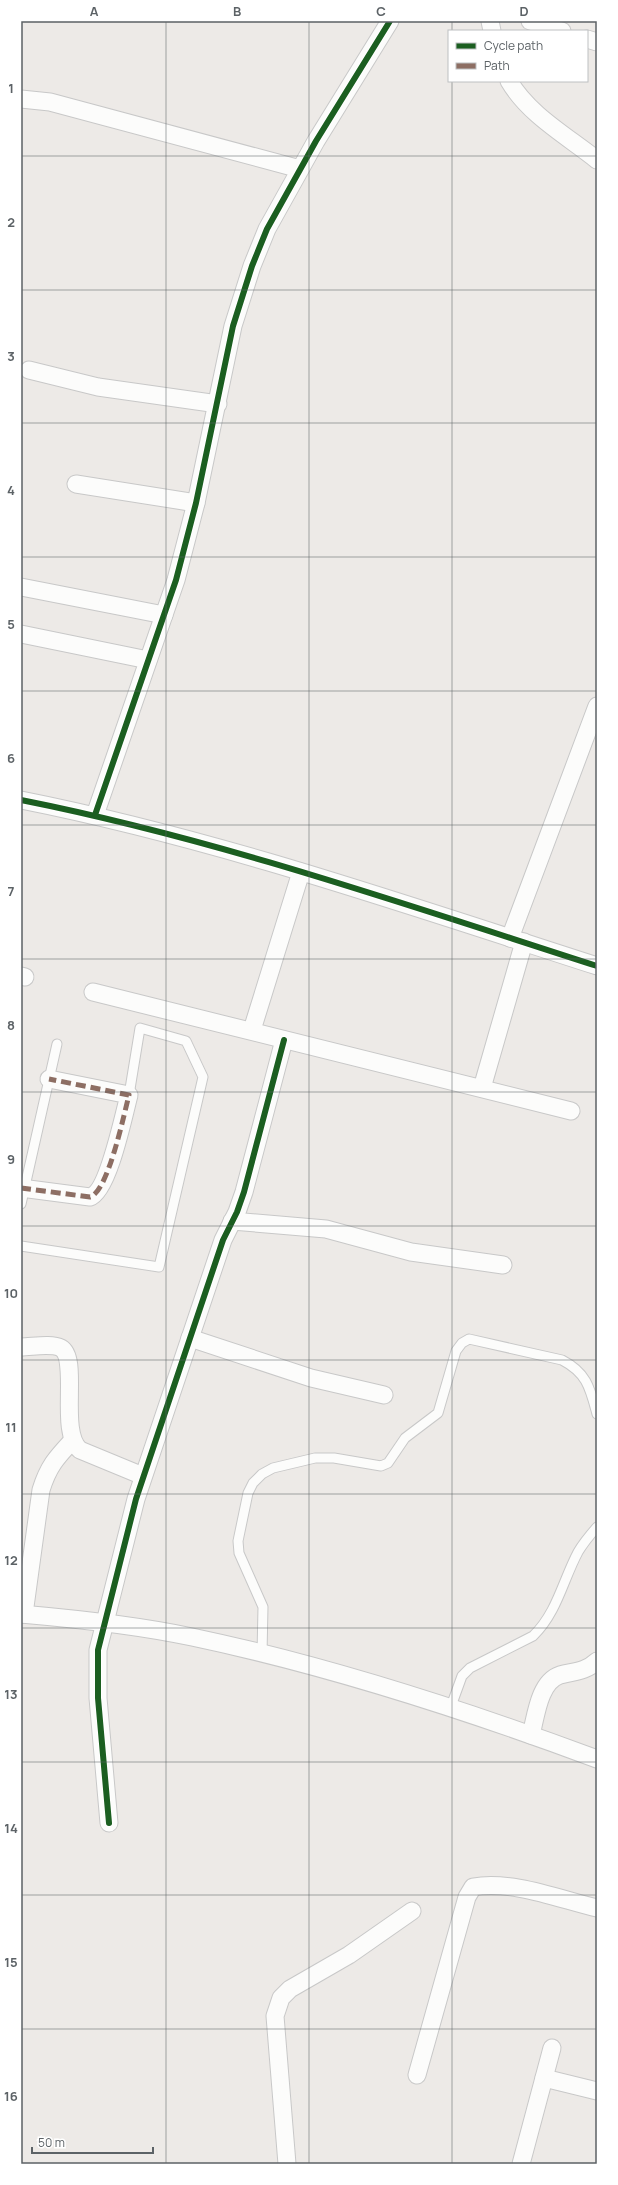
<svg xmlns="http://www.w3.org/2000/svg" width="618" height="2185" font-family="Manrope,sans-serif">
  <rect width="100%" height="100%" fill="#edeae7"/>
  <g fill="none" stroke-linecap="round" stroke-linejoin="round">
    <defs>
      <g id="lane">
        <polyline points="21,1204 57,1044"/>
        <polyline points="21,1246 159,1267 203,1077 186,1041 140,1028 129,1095"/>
        <path d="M262,1654L263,1607L239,1553L238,1541L248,1493L253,1483L262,1474L273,1468L315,1458H334L381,1466L388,1463L405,1438L438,1413L456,1351L462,1343L469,1339L562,1360C587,1373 590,1388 597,1414"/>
        <path d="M450,1709L462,1676L470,1668L533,1636C557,1613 563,1580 578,1552C584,1542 590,1535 597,1527"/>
      </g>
      <g id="street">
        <polyline points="490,21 492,31"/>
        <polyline points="530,21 562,31"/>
        <polyline points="587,39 597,42"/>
        <path d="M509,81C529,115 567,136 597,160"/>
        <polyline points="21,99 50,102 300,169"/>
        <polyline points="29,370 98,387 218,404"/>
        <polyline points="76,484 196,503"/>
        <polyline points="21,587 164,615"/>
        <polyline points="21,634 148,660"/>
        <path d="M21,800C217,839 407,905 597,966"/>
        <polyline points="95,815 176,580 196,503 233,326 252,266 267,229 316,141 390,21"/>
        <polyline points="510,938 597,706"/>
        <polyline points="21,976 25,977"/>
        <polyline points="93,992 571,1111"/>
        <polyline points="252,1030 301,872"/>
        <polyline points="482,1088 524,942"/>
        <path d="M21,1188L90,1197C108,1192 124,1114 129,1095L49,1079"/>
        <polyline points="232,1221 326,1229 411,1252 503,1265"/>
        <polyline points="190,1338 311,1378 384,1395"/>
        <path d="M21,1347C32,1347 51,1343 61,1348C80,1359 58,1432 80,1450L143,1476"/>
        <path d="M21,1614C78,1619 136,1625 192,1637C330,1666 465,1710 597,1759"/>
        <path d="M24,1614L41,1490C48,1467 56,1458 72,1441"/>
        <path d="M531,1735C536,1716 539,1682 560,1675C575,1671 585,1672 597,1661"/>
        <polyline points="109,1823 98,1698 98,1650 136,1499 223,1240 237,1212 244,1192 284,1040"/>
        <path d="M417,2075L467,1897L473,1887C512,1880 559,1899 597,1908"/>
        <polyline points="544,2078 597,2091"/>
        <polyline points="287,2164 275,2016 281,1998 290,1989 349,1955 412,1911"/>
        <polyline points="521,2164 552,2048"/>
      </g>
    </defs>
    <!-- lane casing -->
    <use href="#lane" stroke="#c8c8c8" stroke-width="11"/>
    <!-- street casing -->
    <use href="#street" stroke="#c8c8c8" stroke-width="19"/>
    <!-- lane -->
    <use href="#lane" stroke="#fcfcfb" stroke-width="9"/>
    <!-- street -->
    <use href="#street" stroke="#fcfcfb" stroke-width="17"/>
    <!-- quiet -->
    <path stroke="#8d6e63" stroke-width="5" stroke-dasharray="10 5" stroke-linecap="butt" d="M21,1188L90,1197C108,1192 124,1114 129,1095L49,1079"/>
    <defs>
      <g id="cycleway">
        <path d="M21,800C217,839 407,905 597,966"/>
        <polyline points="95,815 176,580 196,503 233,326 252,266 267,229 316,141 390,21"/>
        <polyline points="109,1823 98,1698 98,1650 136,1499 223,1240 237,1212 244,1192 284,1040"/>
      </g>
    </defs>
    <!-- cycleway casing -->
    <use href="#cycleway" stroke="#fff" stroke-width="8"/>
    <!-- cycleway -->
    <use href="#cycleway" stroke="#1b5e20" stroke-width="6"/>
  </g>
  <!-- grid -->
  <path fill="none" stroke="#5c6266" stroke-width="1" stroke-opacity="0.55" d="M166,21V2164M309,21V2164M452,21V31M452,81V2164M21,156H597M21,290H597M21,423H597M21,557H597M21,691H597M21,825H597M21,959H597M21,1092H597M21,1226H597M21,1360H597M21,1494H597M21,1628H597M21,1762H597M21,1895H597M21,2029H597"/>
  <!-- border -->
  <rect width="618" height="2185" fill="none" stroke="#ffffff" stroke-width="44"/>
  <!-- legend -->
  <rect x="448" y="30" width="140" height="52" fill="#ffffff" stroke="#bec0c2"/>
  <rect x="456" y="43" width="20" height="6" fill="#1b5e20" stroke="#bec0c2"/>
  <text x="484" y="50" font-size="12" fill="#5c6266">Cycle path</text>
  <rect x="456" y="63" width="20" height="6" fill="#8d6e63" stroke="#bec0c2"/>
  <text x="484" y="70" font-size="12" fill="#5c6266">Path</text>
  <!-- scale -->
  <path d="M32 2147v6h121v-6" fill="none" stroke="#5c6266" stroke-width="2"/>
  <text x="38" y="2147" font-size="12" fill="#5c6266" stroke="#ffffff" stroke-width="3" paint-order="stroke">50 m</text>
  <rect x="22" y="22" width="574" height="2141" fill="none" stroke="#5c6266" stroke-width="1.5"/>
  <g font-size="13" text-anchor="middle" font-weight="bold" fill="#5c6266">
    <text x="94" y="16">A</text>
    <text x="237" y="16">B</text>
    <text x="381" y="16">C</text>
    <text x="524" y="16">D</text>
    <text x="11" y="93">1</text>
    <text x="11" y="227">2</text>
    <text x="11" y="361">3</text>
    <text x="11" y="495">4</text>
    <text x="11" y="629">5</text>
    <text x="11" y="763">6</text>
    <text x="11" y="896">7</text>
    <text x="11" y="1030">8</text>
    <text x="11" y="1164">9</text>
    <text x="11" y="1298">10</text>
    <text x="11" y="1432">11</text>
    <text x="11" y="1565">12</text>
    <text x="11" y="1699">13</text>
    <text x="11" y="1833">14</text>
    <text x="11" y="1967">15</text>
    <text x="11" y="2101">16</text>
  </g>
</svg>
